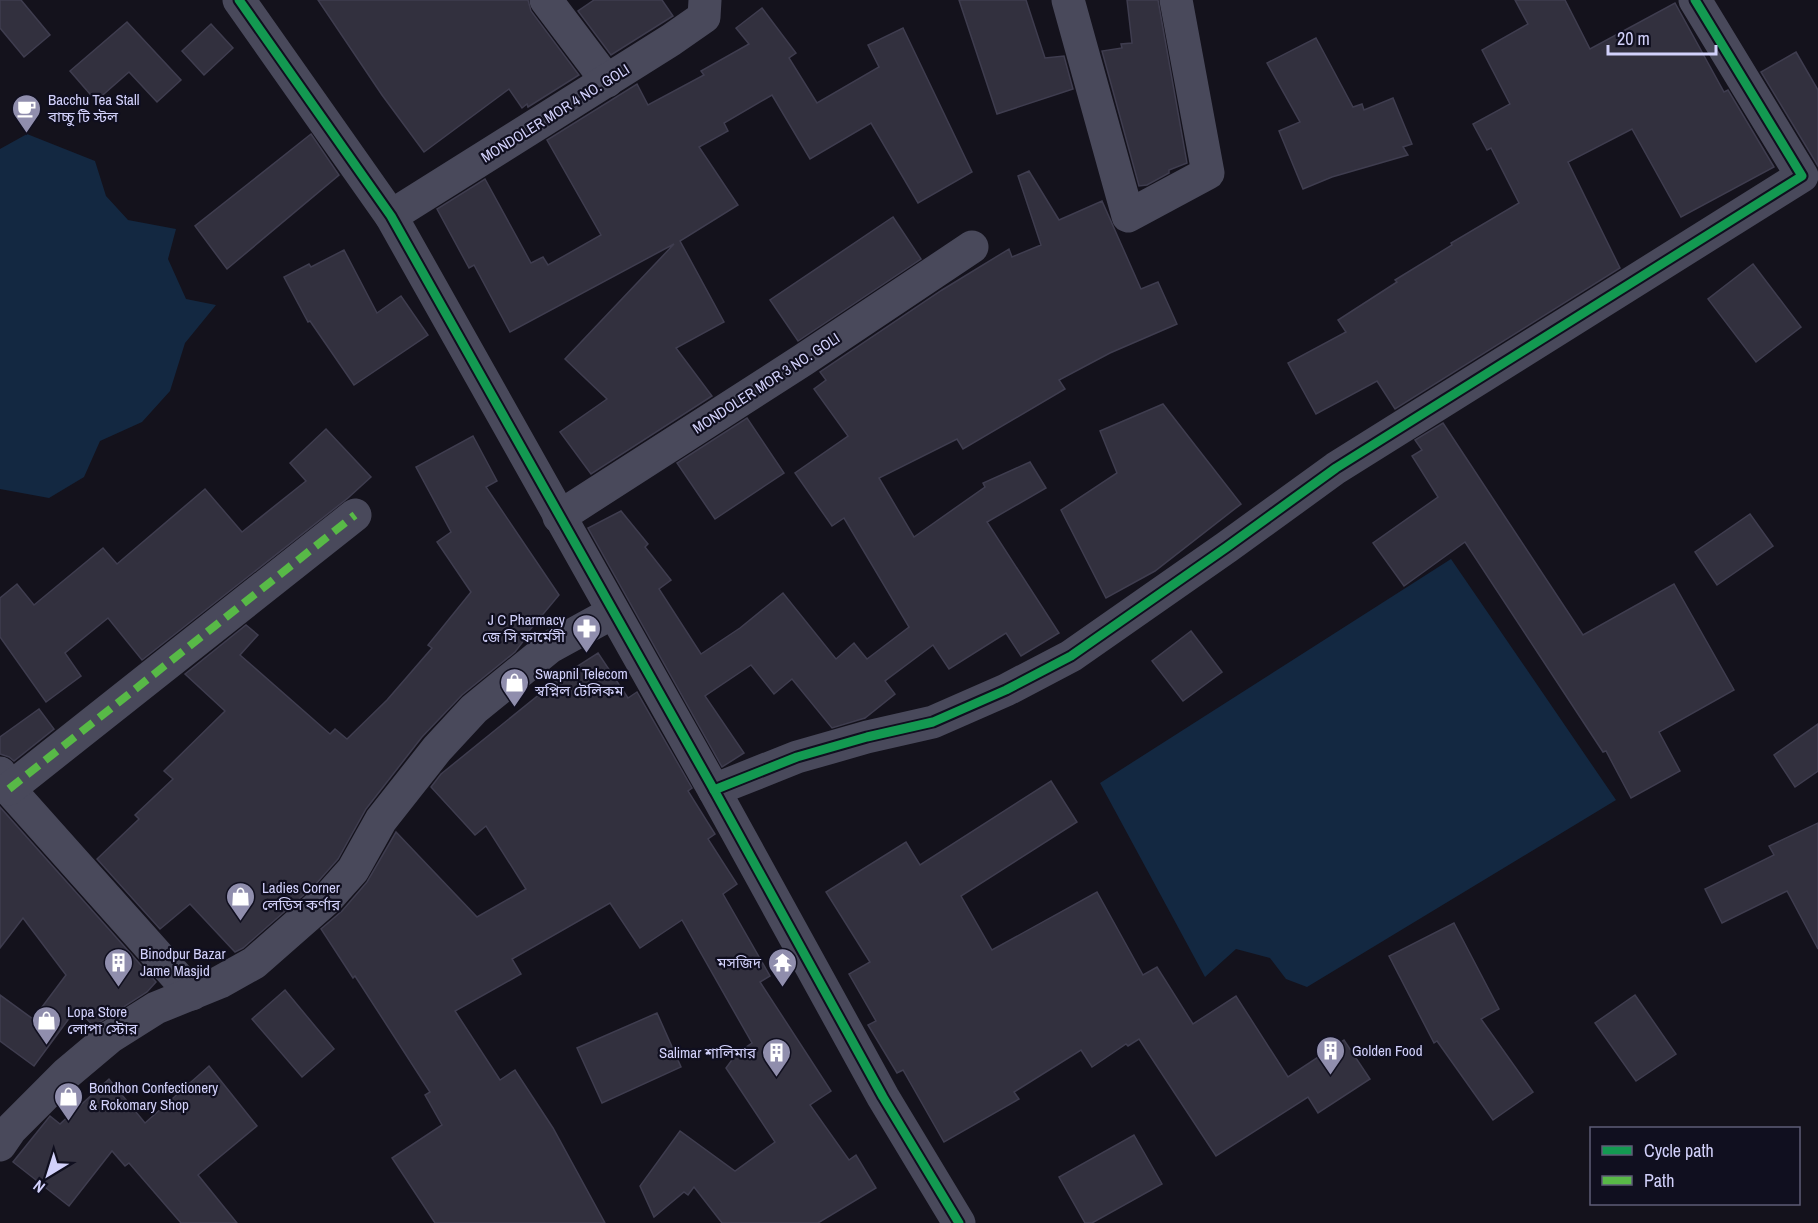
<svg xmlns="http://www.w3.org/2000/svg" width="1818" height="1223" font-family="'Archivo Narrow','Noto Sans Bengali',sans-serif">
  <rect width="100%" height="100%" fill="#14121c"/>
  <!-- water -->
  <g fill="#132841">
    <polygon points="27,134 95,161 106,196 128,220 176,229 168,259 186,299 216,305 185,343 170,391 142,422 100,441 84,477 49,498 0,489 0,149"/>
    <polygon points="1451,559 1616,800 1307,987 1286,979 1270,958 1236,949 1205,977 1100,783"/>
  </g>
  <!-- building -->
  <g fill="#32303e" stroke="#3f3d4f" stroke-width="1.5">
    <polygon points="0,0 21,0 50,35 24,57 0,28"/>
    <polygon points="318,0 528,0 531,11 579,75 528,107 527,104 522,108 509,89 424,152 382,95"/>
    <polygon points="594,0 662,0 673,16 611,55 578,11"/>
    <polygon points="959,0 1026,0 1045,58 1064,56 1073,89 997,114"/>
    <polygon points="1127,0 1158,0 1187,163 1169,170 1169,173 1147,185 1139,186 1102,51 1122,48 1121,44 1132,43"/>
    <polygon points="1515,0 1565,0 1590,49 1675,3 1724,92 1728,90 1774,167 1681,217 1632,129 1568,162 1620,268 1395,409 1377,381 1316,414 1288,363 1346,332 1338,320 1397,282 1395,280 1452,245 1451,243 1519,203 1491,148 1487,150 1473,124 1510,104 1482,50 1528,24"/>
    <polygon points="762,8 796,53 789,58 817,103 879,67 868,45 903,28 972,172 918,203 871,123 810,159 772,95 724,123 728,131 699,147 738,205 680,241 724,322 676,348 712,396 591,474 560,432 607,399 565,359 674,244 510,332 474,265 469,268 437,209 485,179 531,263 543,257 548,265 601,235 547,140 637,84 648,105 704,75 701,71 749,44 736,28"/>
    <polygon points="127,22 181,80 157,102 129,72 96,101 70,71"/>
    <polygon points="211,24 233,48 204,75 182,51"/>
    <polygon points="1316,38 1353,107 1362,104 1364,110 1393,98 1412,144 1403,147 1408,155 1332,177 1303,189 1279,131 1300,122 1267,63"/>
    <polygon points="1796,52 1818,90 1818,166 1761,72"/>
    <polygon points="311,134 339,175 227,269 195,226"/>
    <polygon points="1029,171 1059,220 1102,201 1141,289 1158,282 1177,324 1110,353 1059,380 1065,389 963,449 957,439 879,478 914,537 985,487 983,483 1030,462 1046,488 987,522 1059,633 1021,656 1006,633 949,669 933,645 885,681 895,694 865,718 832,728 792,679 774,694 751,665 705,696 744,753 722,767 588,528 621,511 648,544 645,547 671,580 659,589 701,654 740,628 783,593 836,659 854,643 867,659 909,627 844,518 832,526 795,473 848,436 814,389 826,380 820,372 942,290 1009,249 1012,257 1041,245 1018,176"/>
    <polygon points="893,217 921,259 798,341 770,300"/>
    <polygon points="344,250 377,313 401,296 428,335 354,385 310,321 308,322 284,277 309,264 311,267"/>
    <polygon points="1753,264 1801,327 1756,362 1708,299"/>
    <polygon points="1163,404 1241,504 1155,571 1106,598 1061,510 1117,473 1100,431"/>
    <polygon points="747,418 784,473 715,519 677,463"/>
    <polygon points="1443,423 1583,635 1674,584 1734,690 1659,732 1680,771 1631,798 1606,751 1603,752 1465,542 1404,586 1373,543 1438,497 1412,456 1422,450 1415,440"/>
    <polygon points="326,429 371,477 348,498 142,660 108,618 65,653 81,676 46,702 0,637 0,598 17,584 34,605 103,548 117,564 205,489 242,532 306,481 290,463"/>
    <polygon points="473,436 497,481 486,487 559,595 524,637 525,639 515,652 462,695 422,737 366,809 338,859 315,885 243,948 235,952 190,904 160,929 97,859 139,819 135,815 173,779 164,771 225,711 185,674 246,625 258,635 240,655 330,734 335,729 347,739 387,700 432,648 428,645 471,592 437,542 451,532 416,467"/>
    <polygon points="1750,514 1773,546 1717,585 1695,552"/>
    <polygon points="1191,631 1222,672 1183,701 1152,661"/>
    <polygon points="598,653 628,698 637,692 692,788 688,791 715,834 708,839 737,884 723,894 770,976 760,982 831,1091 810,1105 849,1160 856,1155 876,1188 818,1223 722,1223 694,1187 688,1195 684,1192 654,1217 640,1186 680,1131 735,1171 775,1142 726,1068 737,1053 752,1043 682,920 640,948 610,903 512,959 521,974 455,1011 500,1080 515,1070 553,1128 605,1223 435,1223 392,1158 442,1125 425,1095 430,1092 355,976 353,978 321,929 342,911 367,882 396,832 477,917 526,889 486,826 475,835 431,787 441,774 562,676"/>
    <polygon points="39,709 54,729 14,761 9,757 0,754 0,737"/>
    <polygon points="1818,724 1818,771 1795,787 1774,755"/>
    <polygon points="1051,781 1077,822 961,896 992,950 1097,892 1143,975 1157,967 1193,1024 1236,996 1288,1077 1344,1040 1370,1079 1318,1113 1308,1097 1216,1156 1139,1039 1128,1046 1126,1044 1092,1067 1081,1050 1014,1092 1019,1099 944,1142 903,1070 897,1073 868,1025 876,1021 849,974 870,962 826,892 906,842 920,865"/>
    <polygon points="0,807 156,982 147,992 94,1026 76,1009 34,1066 0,1041 0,995 33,1019 66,975 23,918 0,948"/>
    <polygon points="1818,823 1818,949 1787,891 1722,923 1705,889 1774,855 1769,846"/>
    <polygon points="1454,923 1499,1009 1481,1019 1533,1092 1493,1120 1437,1041 1434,1043 1389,956"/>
    <polygon points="285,990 334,1049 302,1077 252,1019"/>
    <polygon points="1635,995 1676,1054 1636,1081 1595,1023"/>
    <polygon points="657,1013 681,1067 602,1103 577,1048"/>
    <polygon points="209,1066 257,1126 198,1175 237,1223 181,1223 129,1163 125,1166 112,1151 69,1206 13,1162 50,1116 60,1124 109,1079 145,1123"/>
    <polygon points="1134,1135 1162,1184 1092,1223 1085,1223 1059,1177"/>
  </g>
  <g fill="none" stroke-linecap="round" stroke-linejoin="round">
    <!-- minor -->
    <g stroke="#49495b" stroke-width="33">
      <polyline points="239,0 391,216 714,790 883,1097 959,1223"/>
      <polyline points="546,0 607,81"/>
      <polyline points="1068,0 1128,216 1208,173 1176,0"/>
      <polyline points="391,216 671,40 704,17 705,0"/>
      <polyline points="559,517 803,360 972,247"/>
      <polyline points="0,773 9,789 192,994"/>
      <polyline points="9,789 355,515"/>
      <polyline points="714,790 797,757 867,737 933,722 1006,690 1071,656 1227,547 1336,468 1802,176 1695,0"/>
      <polyline points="0,1145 11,1129 66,1074 110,1037 156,1008 220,982 254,963 328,898 353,870 381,820 437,749 474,709 550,647 612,613"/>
    </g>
    <!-- quiet -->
    <polyline stroke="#58b947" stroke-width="8" stroke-dasharray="15 8" stroke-linecap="butt" points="9,789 355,515"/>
    <defs>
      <g id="cycleway">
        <polyline points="239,0 391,216 714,790 883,1097 959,1223"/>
        <polyline points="714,790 797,757 867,737 933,722 1006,690 1071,656 1227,547 1336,468 1802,176 1695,0"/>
      </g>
    </defs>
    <!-- cycleway casing -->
    <use href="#cycleway" stroke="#100f1f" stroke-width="13"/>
    <!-- cycleway -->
    <use href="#cycleway" stroke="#139951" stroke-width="9"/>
  </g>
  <!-- icons -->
  <defs>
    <symbol id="cafe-pin" viewBox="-11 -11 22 30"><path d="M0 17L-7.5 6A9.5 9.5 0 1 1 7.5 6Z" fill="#908ead" stroke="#100f1f"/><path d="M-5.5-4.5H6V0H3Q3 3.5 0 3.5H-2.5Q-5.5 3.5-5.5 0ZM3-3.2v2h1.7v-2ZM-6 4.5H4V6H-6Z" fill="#fff"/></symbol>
    <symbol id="pharmacy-pin" viewBox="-11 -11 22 30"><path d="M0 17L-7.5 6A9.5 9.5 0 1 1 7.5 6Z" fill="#908ead" stroke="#100f1f"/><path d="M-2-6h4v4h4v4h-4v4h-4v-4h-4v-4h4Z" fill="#fff"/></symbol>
    <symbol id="shop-pin" viewBox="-11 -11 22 30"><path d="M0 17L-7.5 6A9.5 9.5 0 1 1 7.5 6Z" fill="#908ead" stroke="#100f1f"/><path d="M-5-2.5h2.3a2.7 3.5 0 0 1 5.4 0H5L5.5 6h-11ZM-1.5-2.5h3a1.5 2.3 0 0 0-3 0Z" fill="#fff"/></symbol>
    <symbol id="building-pin" viewBox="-11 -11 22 30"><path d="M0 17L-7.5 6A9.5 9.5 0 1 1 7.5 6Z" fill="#908ead" stroke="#100f1f"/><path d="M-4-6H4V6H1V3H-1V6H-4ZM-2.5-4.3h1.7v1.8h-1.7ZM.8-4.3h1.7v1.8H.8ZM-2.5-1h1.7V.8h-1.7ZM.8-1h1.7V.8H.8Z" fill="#fff"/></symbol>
    <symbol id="temple-pin" viewBox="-11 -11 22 30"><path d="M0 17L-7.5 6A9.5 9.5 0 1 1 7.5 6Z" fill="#908ead" stroke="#100f1f"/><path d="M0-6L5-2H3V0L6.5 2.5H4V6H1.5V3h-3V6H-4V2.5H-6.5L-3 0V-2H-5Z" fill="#fff"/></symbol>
  </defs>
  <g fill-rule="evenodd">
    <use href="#cafe-pin" x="10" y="92" width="33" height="45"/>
    <use href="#pharmacy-pin" x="570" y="612" width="33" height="45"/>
    <use href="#shop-pin" x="498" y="666" width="33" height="45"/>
    <use href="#shop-pin" x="224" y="880" width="33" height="45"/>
    <use href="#building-pin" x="102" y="946" width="33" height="45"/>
    <use href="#temple-pin" x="766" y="946" width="33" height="45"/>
    <use href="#shop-pin" x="30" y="1004" width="33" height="45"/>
    <use href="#building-pin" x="1314" y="1034" width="33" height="45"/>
    <use href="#building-pin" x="760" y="1036" width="33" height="45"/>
    <use href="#shop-pin" x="52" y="1080" width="33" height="45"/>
  </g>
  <g text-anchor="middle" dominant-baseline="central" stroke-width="4.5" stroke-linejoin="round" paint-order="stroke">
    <!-- poi labels -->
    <g font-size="15" fill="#d2d1fb" stroke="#100f1f" text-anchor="start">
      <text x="48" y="99">Bacchu Tea Stall<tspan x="48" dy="17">বাচ্চু টি স্টল</tspan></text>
      <text x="565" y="619" text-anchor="end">J C Pharmacy<tspan x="565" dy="17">জে সি ফার্মেসী</tspan></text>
      <text x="535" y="673">Swapnil Telecom<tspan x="535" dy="17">স্বপ্নিল টেলিকম</tspan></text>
      <text x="262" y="887">Ladies Corner<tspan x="262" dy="17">লেডিস কর্ণার</tspan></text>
      <text x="140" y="953">Binodpur Bazar<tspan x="140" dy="17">Jame Masjid</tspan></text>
      <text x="761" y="962" text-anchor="end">মসজিদ</text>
      <text x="67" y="1011">Lopa Store<tspan x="67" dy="17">লোপা স্টোর</tspan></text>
      <text x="1352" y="1050">Golden Food</text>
      <text x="756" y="1052" text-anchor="end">Salimar শালিমার</text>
      <text x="89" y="1087">Bondhon Confectionery<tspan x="89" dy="17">&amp; Rokomary Shop</tspan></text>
    </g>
    <!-- street labels -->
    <g font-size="15" fill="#d2d1fb" stroke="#100f1f">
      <text transform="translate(555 113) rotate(-32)">MONDOLER MOR 4 NO. GOLI</text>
      <text transform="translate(766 383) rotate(-33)">MONDOLER MOR 3 NO. GOLI</text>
    </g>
  </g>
  <!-- legend -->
  <rect x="1590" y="1127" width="210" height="78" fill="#100f1f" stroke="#5e5d77" stroke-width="1.5"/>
  <rect x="1602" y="1146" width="30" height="9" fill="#139951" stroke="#5e5d77" stroke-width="1.5"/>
  <text x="1644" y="1157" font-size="18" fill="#d2d1fb">Cycle path</text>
  <rect x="1602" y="1176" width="30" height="9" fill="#58b947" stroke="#5e5d77" stroke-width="1.5"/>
  <text x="1644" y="1187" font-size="18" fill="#d2d1fb">Path</text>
  <!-- north arrow -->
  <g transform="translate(48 1175) rotate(218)" stroke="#100f1f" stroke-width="4.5" paint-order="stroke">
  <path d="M0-4.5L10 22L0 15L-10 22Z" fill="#d2d1fb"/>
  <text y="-9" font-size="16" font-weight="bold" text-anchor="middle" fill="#d2d1fb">N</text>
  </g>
  <!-- scale -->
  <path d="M1608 45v9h108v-9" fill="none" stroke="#d2d1fb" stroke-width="3"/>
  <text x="1617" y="45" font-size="18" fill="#d2d1fb" stroke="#100f1f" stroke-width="4.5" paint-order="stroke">20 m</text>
</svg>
